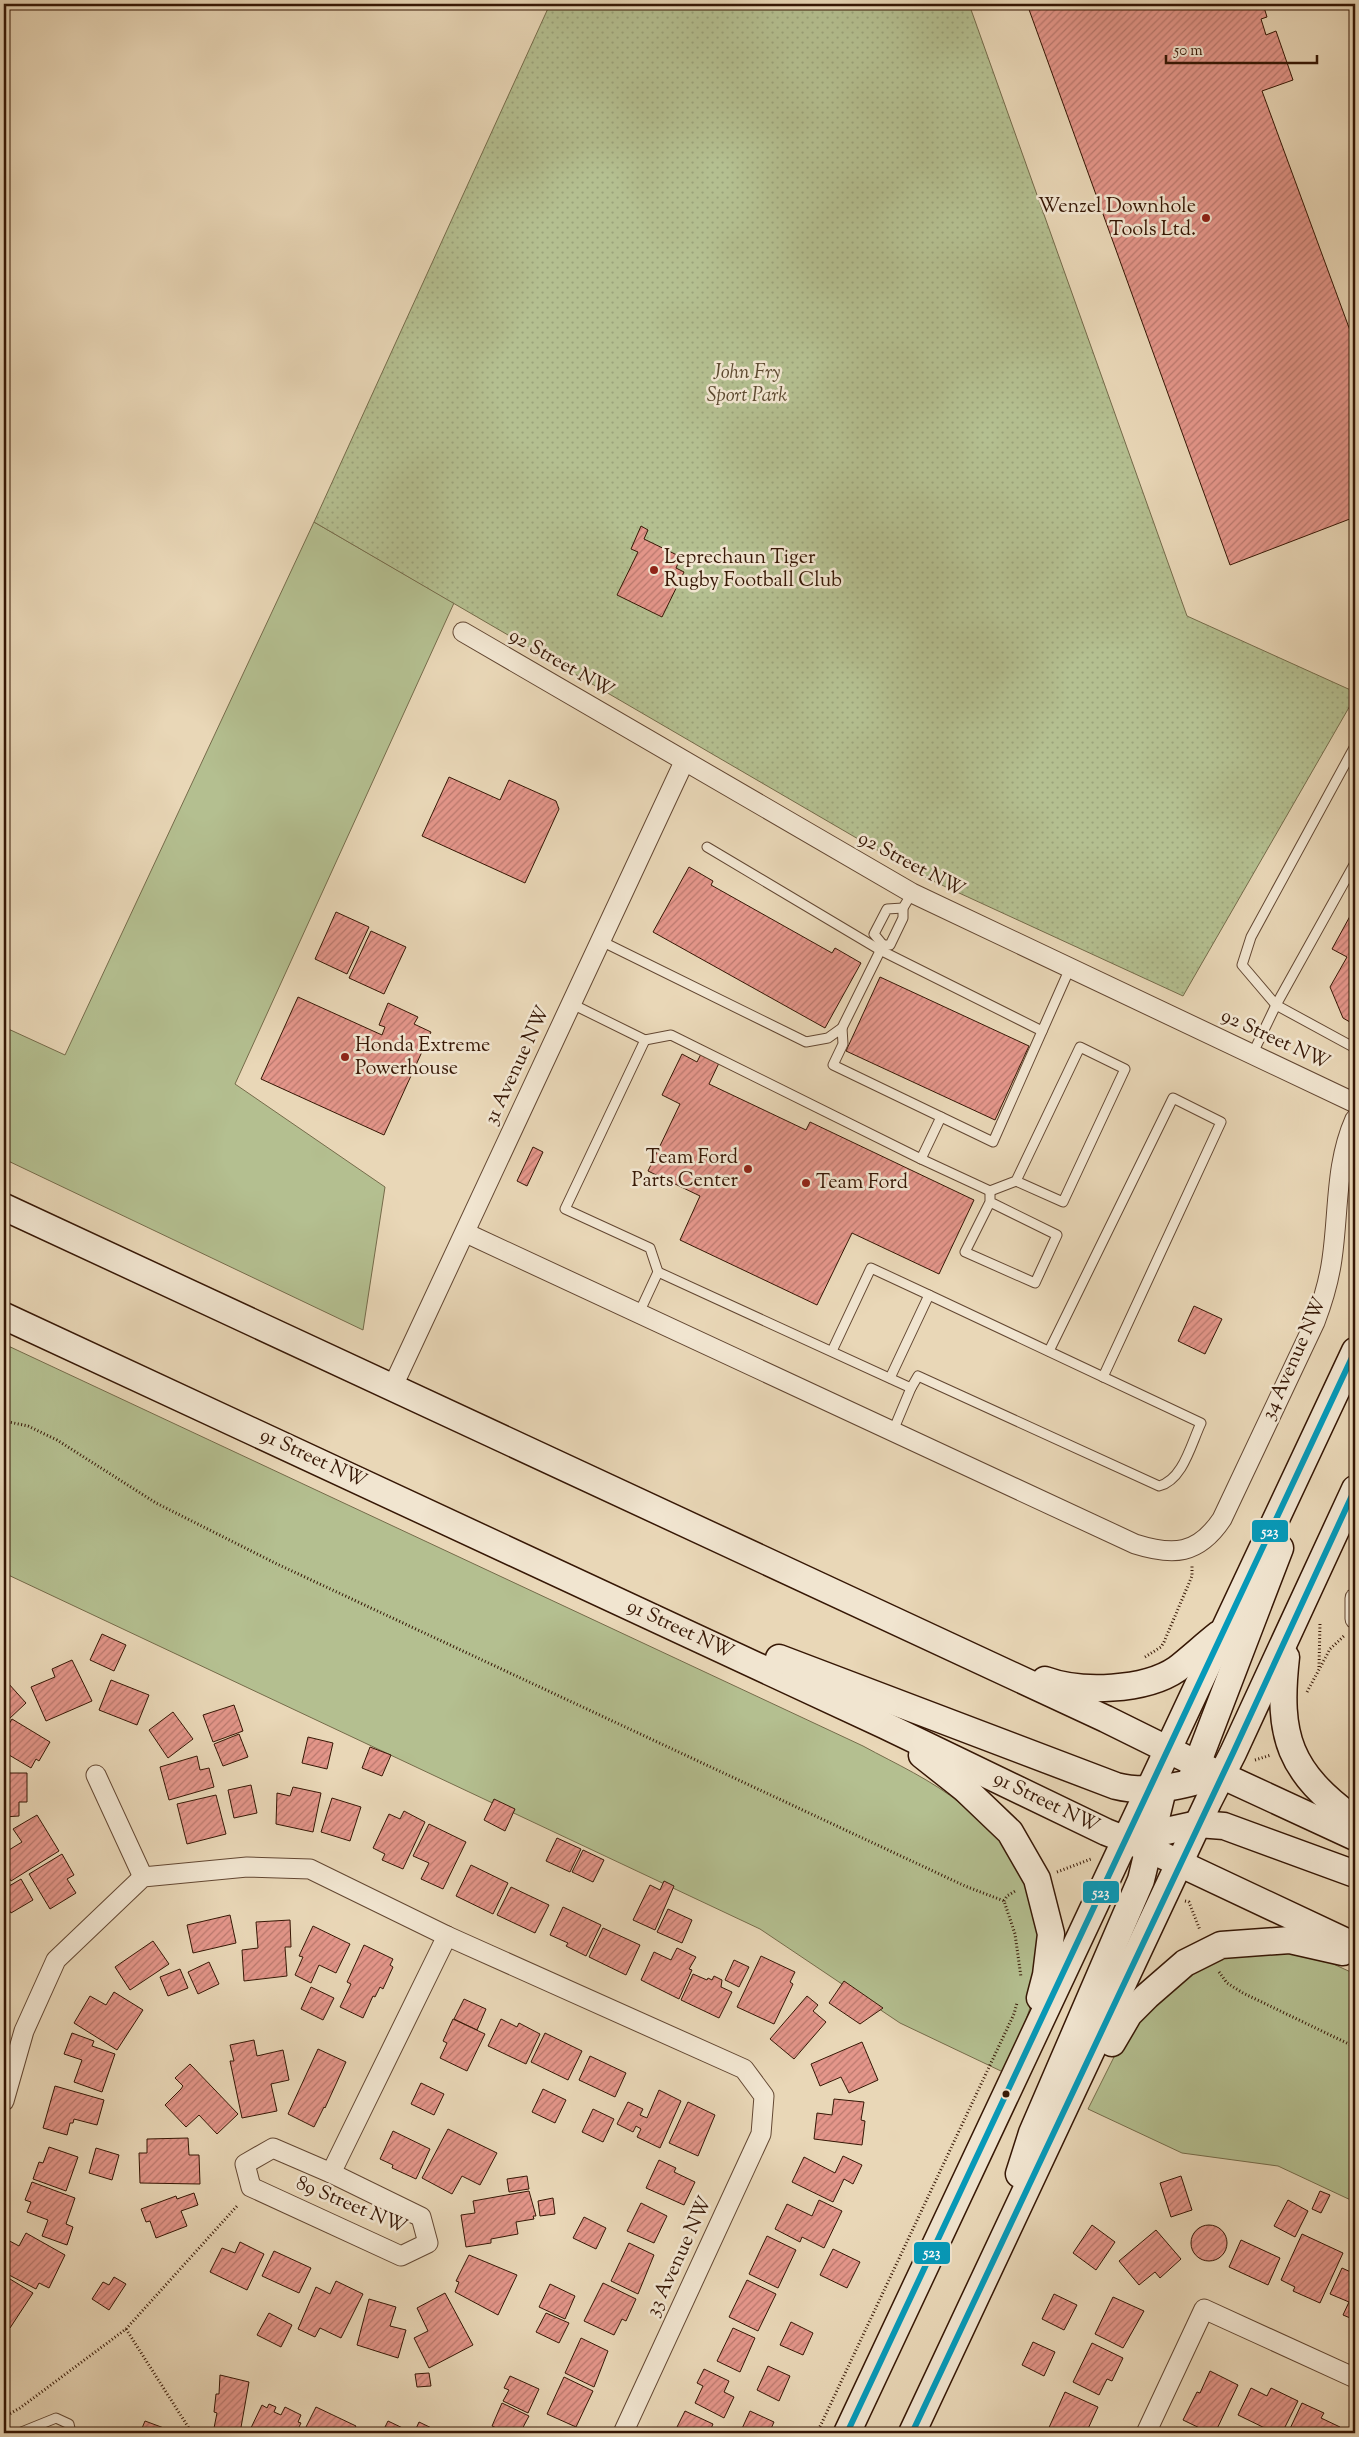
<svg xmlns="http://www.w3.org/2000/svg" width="1359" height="2437" font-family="'Sorts Mill Goudy',serif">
  <defs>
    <pattern id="park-dots" width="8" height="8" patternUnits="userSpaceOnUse" patternTransform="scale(1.25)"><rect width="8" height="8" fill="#b4bf90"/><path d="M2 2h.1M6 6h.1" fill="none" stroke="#9ba37b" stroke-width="1.8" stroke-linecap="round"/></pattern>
    <pattern id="building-hatch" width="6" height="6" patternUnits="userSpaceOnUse" patternTransform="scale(1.25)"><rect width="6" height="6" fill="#e4968a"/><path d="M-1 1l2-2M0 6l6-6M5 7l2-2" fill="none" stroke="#ba796f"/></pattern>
  </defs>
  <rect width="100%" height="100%" fill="#e9d7b7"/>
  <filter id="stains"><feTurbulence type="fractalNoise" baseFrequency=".004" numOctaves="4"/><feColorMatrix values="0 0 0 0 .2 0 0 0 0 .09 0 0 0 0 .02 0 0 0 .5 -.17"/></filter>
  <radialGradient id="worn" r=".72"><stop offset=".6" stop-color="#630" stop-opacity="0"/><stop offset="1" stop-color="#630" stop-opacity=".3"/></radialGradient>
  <!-- green -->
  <g fill="#b4bf90" stroke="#756b4a">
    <polygon points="314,522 454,603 235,1084 385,1187 363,1330 4,1159 4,1027 65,1055"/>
    <path d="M4,1344L863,1746C896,1764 932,1780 961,1804C1026,1854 1053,1921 1032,2001C1025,2026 1014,2049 1003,2072L900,2023L760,1929L4,1573Z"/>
    <polygon points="1278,1949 1329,1962 1355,1974 1355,2202 1278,2166 1182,2153 1088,2109 1127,2031 1207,1960"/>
  </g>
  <!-- park -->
  <polygon fill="url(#park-dots)" stroke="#756b4a" points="550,4 969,4 1187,616 1355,692 1355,697 1183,996 920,875 314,522"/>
  <!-- building -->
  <g fill="url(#building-hatch)" stroke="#361705">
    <polygon points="1027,4 1263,4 1267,17 1261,19 1266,35 1276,31 1293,80 1262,91 1355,344 1355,517 1230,565"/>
    <polygon points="641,526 648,530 644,539 681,557 676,568 684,572 662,617 617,595 638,552 631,549"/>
    <polygon points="449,777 500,800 509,780 556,801 559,809 525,883 422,836"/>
    <polygon points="689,867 713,881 711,885 832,953 835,948 861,963 825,1028 653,932"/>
    <polygon points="1355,907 1355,1025 1343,1018 1330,987 1347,957 1332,949"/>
    <polygon points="336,912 369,927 347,974 315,959"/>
    <polygon points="371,931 406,947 384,994 349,978"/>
    <polygon points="880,977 1029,1046 995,1120 846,1051"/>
    <polygon points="298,997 382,1035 385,1027 379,1025 388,1003 418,1017 414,1024 431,1032 384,1135 261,1079"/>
    <polygon points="682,1054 697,1062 701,1054 719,1063 709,1084 806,1130 810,1122 974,1200 939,1274 852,1233 817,1305 680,1240 700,1196 648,1171 680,1104 662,1095"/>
    <polygon points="533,1147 543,1152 527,1186 517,1181"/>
    <polygon points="1194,1306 1222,1319 1205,1354 1178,1341"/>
    <polygon points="102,1634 126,1645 114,1671 90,1660"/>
    <polygon points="72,1660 92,1701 46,1721 31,1687 55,1677 52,1669"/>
    <polygon points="111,1680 149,1695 137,1725 99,1710"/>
    <polygon points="8,1683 26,1703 9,1719 4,1714 4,1687"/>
    <polygon points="234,1705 243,1731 213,1742 203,1715"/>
    <polygon points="173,1712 193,1739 168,1758 149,1730"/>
    <polygon points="12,1719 50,1742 39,1761 36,1759 31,1768 4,1752 4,1732"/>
    <polygon points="239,1734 248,1757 223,1766 214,1744"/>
    <polygon points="308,1737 333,1743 327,1769 302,1763"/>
    <polygon points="370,1747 391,1755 382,1776 362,1768"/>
    <polygon points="197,1756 200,1770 209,1768 214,1787 169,1800 160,1767"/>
    <polygon points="4,1773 27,1773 27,1802 19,1802 19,1816 4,1817"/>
    <polygon points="251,1785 257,1813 234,1818 228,1790"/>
    <polygon points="293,1787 321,1793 313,1832 276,1824 277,1793 290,1796"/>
    <polygon points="216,1795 226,1834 187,1844 177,1804"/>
    <polygon points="332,1798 361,1807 350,1841 321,1832"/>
    <polygon points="494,1799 515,1809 505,1831 484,1820"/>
    <polygon points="404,1811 425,1822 403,1869 382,1860 385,1854 373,1848 389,1814 400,1819"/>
    <polygon points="37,1815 59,1851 11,1881 4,1869 4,1853 22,1842 13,1829"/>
    <polygon points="429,1824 466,1842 443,1889 421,1879 429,1863 413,1856"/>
    <polygon points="557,1838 581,1849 570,1872 546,1861"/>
    <polygon points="583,1850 604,1860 593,1882 572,1872"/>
    <polygon points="62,1854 74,1875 67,1879 76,1893 50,1909 29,1874"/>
    <polygon points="471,1865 508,1883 493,1914 456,1896"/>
    <polygon points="21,1879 33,1900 11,1913 4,1901 4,1889"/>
    <polygon points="664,1881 674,1886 655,1930 633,1920 650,1885 660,1890"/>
    <polygon points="511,1887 549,1905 535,1933 497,1915"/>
    <polygon points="563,1907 601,1925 586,1956 566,1946 568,1943 550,1935"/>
    <polygon points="668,1909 692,1920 682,1943 657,1932"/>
    <polygon points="230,1915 236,1943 193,1953 187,1925"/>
    <polygon points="290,1920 291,1947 285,1947 287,1976 244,1981 242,1950 258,1948 256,1922"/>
    <polygon points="313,1926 350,1944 336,1973 319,1965 311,1983 295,1975 303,1957 299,1956"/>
    <polygon points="603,1928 640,1945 626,1975 589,1957"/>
    <polygon points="153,1941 169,1964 130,1990 115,1967"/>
    <polygon points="364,1945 393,1959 390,1965 393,1967 383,1989 380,1987 375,1997 373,1996 363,2018 340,2007 351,1984 347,1982"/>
    <polygon points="677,1948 696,1957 689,1969 692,1970 679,1999 641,1980 654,1952 671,1960"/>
    <polygon points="761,1956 795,1972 790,1982 793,1984 774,2024 737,2007"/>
    <polygon points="734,1960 749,1967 739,1987 725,1980"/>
    <polygon points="209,1962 219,1984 198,1994 188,1972"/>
    <polygon points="180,1969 188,1988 168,1996 160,1977"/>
    <polygon points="693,1974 707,1980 708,1978 712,1980 714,1976 722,1980 721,1987 732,1992 719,2018 681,2000"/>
    <polygon points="844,1981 883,2008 860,2024 829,2003"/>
    <polygon points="311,1987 334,1998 323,2020 301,2009"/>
    <polygon points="114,1992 143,2010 117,2050 74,2023 90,1996 106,2005"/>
    <polygon points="807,1996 818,2005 813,2011 826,2022 794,2059 770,2039"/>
    <polygon points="464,1999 486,2009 477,2030 454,2019"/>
    <polygon points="453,2019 485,2034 467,2071 440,2058 447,2043 443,2041"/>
    <polygon points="501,2019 517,2027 519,2023 540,2034 526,2064 488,2046"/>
    <polygon points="72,2033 94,2041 92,2046 115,2054 102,2092 74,2082 82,2060 64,2054"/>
    <polygon points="545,2033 582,2051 568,2080 531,2062"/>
    <polygon points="254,2040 257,2056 283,2050 289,2080 271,2084 277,2111 242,2118 230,2061 234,2061 230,2045"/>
    <polygon points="862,2042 878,2080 849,2093 841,2077 820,2086 811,2064"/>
    <polygon points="318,2049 346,2062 325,2108 324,2107 314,2127 288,2114"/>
    <polygon points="590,2056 626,2073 615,2097 579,2080"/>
    <polygon points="190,2064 238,2114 217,2134 199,2115 186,2127 165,2105 181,2089 183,2086 175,2078"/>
    <polygon points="421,2083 444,2094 434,2115 411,2104"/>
    <polygon points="55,2086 104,2100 97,2125 74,2119 73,2123 70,2123 67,2135 43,2128"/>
    <polygon points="543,2089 566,2100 555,2123 532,2112"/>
    <polygon points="659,2090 681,2101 660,2148 637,2137 641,2129 636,2126 633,2132 617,2124 628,2102 643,2109 640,2115 647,2118"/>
    <polygon points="834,2099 864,2102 861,2120 865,2121 862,2145 814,2139 817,2113 832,2115"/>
    <polygon points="688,2102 715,2115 698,2156 669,2143"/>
    <polygon points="593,2109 614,2119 603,2142 582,2132"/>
    <polygon points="448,2129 497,2153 480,2185 462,2176 452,2194 422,2178"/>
    <polygon points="393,2131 430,2149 416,2179 392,2168 393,2165 380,2159"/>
    <polygon points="188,2138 189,2155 199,2155 200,2184 140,2183 139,2153 147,2153 147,2139"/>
    <polygon points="49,2147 78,2157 66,2191 33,2179 39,2162 43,2163"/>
    <polygon points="96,2148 119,2155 112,2180 89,2173"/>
    <polygon points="843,2156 862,2165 853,2184 844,2179 833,2202 792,2182 804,2157 835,2173"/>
    <polygon points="659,2160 676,2168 674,2172 695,2182 684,2205 646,2188"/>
    <polygon points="527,2176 529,2189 509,2192 507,2179"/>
    <polygon points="1181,2176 1192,2210 1171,2217 1160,2183"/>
    <polygon points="32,2182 75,2198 66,2224 73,2227 67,2245 42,2236 48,2220 27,2212 31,2202 25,2200"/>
    <polygon points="529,2191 536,2216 533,2216 534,2219 516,2222 518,2234 491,2239 491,2243 466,2247 461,2215 475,2213 473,2201"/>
    <polygon points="1320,2191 1330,2195 1321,2213 1312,2209"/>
    <polygon points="194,2193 198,2205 181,2211 187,2226 156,2238 150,2221 146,2222 141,2209 176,2196 177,2199"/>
    <polygon points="553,2198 555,2214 540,2216 538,2201"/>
    <polygon points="819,2200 842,2211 824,2248 802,2237 800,2242 775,2229 787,2204 812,2216"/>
    <polygon points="1288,2200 1308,2211 1295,2237 1274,2226"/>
    <polygon points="641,2203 667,2216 654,2243 627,2231"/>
    <polygon points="584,2217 606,2228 596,2249 573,2238"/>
    <circle cx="1209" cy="2243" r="18"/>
    <polygon points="1092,2225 1115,2242 1096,2270 1073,2253"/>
    <polygon points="1156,2230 1181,2259 1160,2278 1155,2272 1139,2285 1119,2261"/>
    <polygon points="26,2233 65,2255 49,2288 39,2283 36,2289 9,2275 10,2273 4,2270 4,2238 19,2246"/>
    <polygon points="1302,2234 1343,2253 1320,2303 1293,2291 1295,2287 1281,2280"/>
    <polygon points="767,2236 796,2250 778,2288 749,2274"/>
    <polygon points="1241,2240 1280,2258 1268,2285 1229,2267"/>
    <polygon points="240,2242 264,2254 247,2290 210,2272 222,2248 235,2253"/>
    <polygon points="629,2243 654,2255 638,2294 611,2281"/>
    <polygon points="833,2249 860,2262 847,2288 820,2275"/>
    <polygon points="274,2251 311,2268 299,2293 262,2276"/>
    <polygon points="469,2255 517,2275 498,2315 455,2292 459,2282 456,2281"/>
    <polygon points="1342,2268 1355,2274 1355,2320 1343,2315 1349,2302 1330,2294"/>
    <polygon points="5,2276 33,2293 10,2328 7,2329 4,2326"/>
    <polygon points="114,2277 126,2284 109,2310 92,2299 103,2282 109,2285"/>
    <polygon points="747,2280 776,2294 758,2331 729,2317"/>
    <polygon points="336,2281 363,2294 341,2338 320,2328 315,2337 298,2329 316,2287 330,2294"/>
    <polygon points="603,2283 636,2299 626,2321 622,2319 614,2335 584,2321"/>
    <polygon points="550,2284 575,2296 565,2319 539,2307"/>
    <polygon points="445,2293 473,2345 429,2368 414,2338 428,2331 417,2308"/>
    <polygon points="1054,2294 1077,2305 1064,2330 1042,2319"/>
    <polygon points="1113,2297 1144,2311 1123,2348 1095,2334"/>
    <polygon points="369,2299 396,2307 390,2326 406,2330 398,2358 357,2345"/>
    <polygon points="269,2313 292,2325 281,2347 257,2335"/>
    <polygon points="546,2313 569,2323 559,2343 536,2332"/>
    <polygon points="791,2322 813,2333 803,2355 780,2345"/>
    <polygon points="733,2328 755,2338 740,2372 717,2361"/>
    <polygon points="581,2338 608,2351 594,2387 565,2373"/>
    <polygon points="1033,2342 1055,2352 1044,2376 1022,2365"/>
    <polygon points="1092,2343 1123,2358 1112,2381 1107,2379 1099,2395 1073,2382"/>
    <polygon points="768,2366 790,2376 779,2401 757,2390"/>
    <polygon points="704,2369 729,2381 724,2392 734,2397 724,2418 695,2403 703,2386 697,2383"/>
    <polygon points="1210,2371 1238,2385 1215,2433 1210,2433 1183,2420 1197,2392 1200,2393"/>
    <polygon points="429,2373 431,2386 417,2387 415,2374"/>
    <polygon points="220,2375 249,2382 240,2433 213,2433 217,2413 214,2412 216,2394 219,2394"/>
    <polygon points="510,2376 539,2389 528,2413 503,2401 509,2390 504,2388"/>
    <polygon points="564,2377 593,2391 576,2427 547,2414"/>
    <polygon points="1251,2388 1267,2396 1271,2388 1298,2401 1282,2433 1275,2433 1238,2415"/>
    <polygon points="1065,2392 1098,2407 1086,2433 1047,2432"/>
    <polygon points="502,2403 529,2416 520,2433 508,2433 492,2426"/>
    <polygon points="1302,2403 1324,2413 1321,2418 1340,2427 1337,2433 1288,2433"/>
    <polygon points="269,2404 276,2407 274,2412 281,2415 285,2407 301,2415 298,2422 301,2423 296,2433 249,2432 262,2405 267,2408"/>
    <polygon points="316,2407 356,2426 352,2433 303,2433"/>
    <polygon points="685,2411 713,2424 709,2433 674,2433"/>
    <polygon points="750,2411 774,2422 769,2433 740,2433"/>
    <polygon points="145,2421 172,2431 171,2433 140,2433"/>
    <polygon points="388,2421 411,2432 410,2433 382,2433"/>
    <polygon points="419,2422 442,2433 414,2433"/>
  </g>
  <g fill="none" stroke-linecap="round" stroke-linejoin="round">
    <defs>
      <g id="lane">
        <polyline points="1355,746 1251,937 1242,965 1276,1005 1355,1048"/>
        <polyline points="707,847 880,950 1042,1031"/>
        <polyline points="601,941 806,1042 828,1038 842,1028 883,945"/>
        <polyline points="883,945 890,945 903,918 903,908 912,893"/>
        <polyline points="883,945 874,934 887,909 903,908"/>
        <polyline points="572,1004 645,1040 565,1209 650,1248 658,1272 639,1313"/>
        <polyline points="842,1028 843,1044 833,1065 993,1142 1070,968"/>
        <polyline points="645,1040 671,1035 921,1159 941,1117"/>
        <polyline points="1252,1055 1276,1005 1355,863"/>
        <polyline points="921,1159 990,1191 1016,1181 1080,1047 1125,1069 1063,1202 1016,1181"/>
        <polyline points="990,1191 990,1202 965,1252 1035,1283 1057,1235 990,1202"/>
        <polyline points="658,1272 911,1388 893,1431"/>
        <polyline points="832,1351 871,1268 929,1295 890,1378"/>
        <polyline points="1049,1351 1173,1098 1221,1122 1103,1377"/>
        <path d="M911,1388L918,1376L1159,1486C1183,1480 1191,1444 1201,1423L929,1295"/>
        <polyline points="19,2433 56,2418 69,2424 71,2433"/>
      </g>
      <g id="street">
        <polyline points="463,632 912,893 1355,1103"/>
        <path d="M466,1233L1135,1544C1173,1556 1198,1555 1222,1519L1315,1322C1323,1301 1329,1281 1332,1259C1339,1211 1335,1164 1355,1119"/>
        <polyline points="392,1388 684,762"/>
        <polyline points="1355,1598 1355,1619"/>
        <polyline points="96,1775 143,1877"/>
        <polyline points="4,2101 24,2031 56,1960 143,1877 247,1867 310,1869 447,1936 744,2069 764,2096 761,2134 623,2433"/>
        <polygon points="273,2148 331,2173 421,2217 428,2243 401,2256 251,2187 245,2164"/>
        <polyline points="331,2173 447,1936"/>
        <polyline points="1146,2433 1204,2309 1355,2378"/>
      </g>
      <g id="secondary">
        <polyline points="4,1207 1106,1719 1197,1764 1355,1837"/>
        <polyline points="4,1316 884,1725 1106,1832 1149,1849 1355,1946"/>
        <path d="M1286,1657C1277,1737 1289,1772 1355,1820"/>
        <path d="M779,1658L1116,1786C1152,1795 1188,1784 1223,1774"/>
        <path d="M1045,1680C1080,1693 1145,1691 1177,1669C1191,1658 1205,1645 1219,1634"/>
        <polyline points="922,1755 965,1789 1010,1832 1037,1879 1051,1934 1046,1975 1040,1998"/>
        <polyline points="1191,1780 1280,1548"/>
        <polyline points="1139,1837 1198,1824 1224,1826 1355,1874"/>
        <polyline points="1112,2043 1129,2014 1147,1996 1185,1963 1221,1945 1290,1940 1343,1952"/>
        <polyline points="1019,2174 1032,2133 1141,1880 1164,1785"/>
        <polyline points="847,2433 1355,1351"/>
        <polyline points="912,2433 1208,1802 1233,1753 1355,1489"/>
      </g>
    </defs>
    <!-- lane casing -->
    <use href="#lane" stroke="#634732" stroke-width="11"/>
    <!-- street casing -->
    <use href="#street" stroke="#634732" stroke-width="21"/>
    <!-- secondary casing -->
    <use href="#secondary" stroke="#361705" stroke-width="29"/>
    <!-- path -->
    <g stroke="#361705" stroke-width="3" stroke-dasharray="1 2.5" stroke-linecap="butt">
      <polyline points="4,1421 28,1426 57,1440 156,1503 277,1564 965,1886 1004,1901 1015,1934 1021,1977"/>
      <polyline points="1145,1657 1161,1647 1164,1642 1192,1576 1192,1566"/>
      <polyline points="1319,1667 1320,1623"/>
      <polyline points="1307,1692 1330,1649 1345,1635"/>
      <polyline points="1255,1760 1271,1755"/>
      <polyline points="1057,1872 1091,1859"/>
      <polyline points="1004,1901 1007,1896 1017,1890"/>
      <polyline points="1185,1901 1189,1902 1200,1930"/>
      <polyline points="1219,1972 1227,1983 1243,1993 1355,2047"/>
      <polyline points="126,2329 192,2433"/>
      <polyline points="4,2417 20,2408 126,2329 237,2206"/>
      <polyline points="817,2433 1014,2014 1017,2003"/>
    </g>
    <!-- lane -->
    <use href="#lane" stroke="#f1e5d0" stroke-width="9"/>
    <!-- street -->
    <use href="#street" stroke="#f1e5d0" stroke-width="19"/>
    <!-- secondary -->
    <use href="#secondary" stroke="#f1e5d0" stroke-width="26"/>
    <defs>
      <g id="bus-1">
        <polyline points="847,2433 1355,1351"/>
        <polyline points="912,2433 1233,1753 1355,1489"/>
      </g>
    </defs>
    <!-- bus-1 casing -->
    <use href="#bus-1" stroke="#f1e5d0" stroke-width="10"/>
    <!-- bus-1 -->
    <use href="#bus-1" stroke="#059aba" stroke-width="6"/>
  </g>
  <!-- markers -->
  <g fill="#8f2418" stroke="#f1e5d0" stroke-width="2">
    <circle cx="1206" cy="218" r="5"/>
    <circle cx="654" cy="570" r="5"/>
    <circle cx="345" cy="1057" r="5"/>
    <circle cx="748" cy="1169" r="5"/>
    <circle cx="806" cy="1183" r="5"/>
  </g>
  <circle fill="#361705" stroke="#f1e5d0" stroke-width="2" cx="1006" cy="2094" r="4.5"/>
  <g text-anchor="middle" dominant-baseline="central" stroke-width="5" stroke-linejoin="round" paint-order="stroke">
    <!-- poi labels -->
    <g font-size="20" fill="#361705" stroke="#f1e5d0" text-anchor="start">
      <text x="1196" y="207" text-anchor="end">Wenzel Downhole<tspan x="1196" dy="23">Tools Ltd.</tspan></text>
      <text x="664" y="558">Leprechaun Tiger<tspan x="664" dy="23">Rugby Football Club</tspan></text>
      <text x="355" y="1046">Honda Extreme<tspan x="355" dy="23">Powerhouse</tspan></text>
      <text x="738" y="1158" text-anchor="end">Team Ford<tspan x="738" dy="23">Parts Center</tspan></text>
      <text x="816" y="1183">Team Ford</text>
    </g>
    <!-- park labels -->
    <g font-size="20" font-style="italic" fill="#5c492f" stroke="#f1e5d0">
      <text x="747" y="373">John Fry<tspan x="747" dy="23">Sport Park</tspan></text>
    </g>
    <!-- street labels -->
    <g font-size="20" fill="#361705" stroke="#f1e5d0">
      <text transform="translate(561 664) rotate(30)">92 Street NW</text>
      <text transform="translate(911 865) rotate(28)">92 Street NW</text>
      <text transform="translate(1275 1040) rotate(25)">92 Street NW</text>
      <text transform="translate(518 1066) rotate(-65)">31 Avenue NW</text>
      <text transform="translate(1295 1359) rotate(-66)">34 Avenue NW</text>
      <text transform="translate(313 1459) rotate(25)">91 Street NW</text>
      <text transform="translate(680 1630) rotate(25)">91 Street NW</text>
      <text transform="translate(1046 1803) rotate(26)">91 Street NW</text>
      <text transform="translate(351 2206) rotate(23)">89 Street NW</text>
      <text transform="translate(680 2257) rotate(-65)">33 Avenue NW</text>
    </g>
  </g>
  <g stroke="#f1e5d0" stroke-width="2">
    <rect x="1251" y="1519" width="38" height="24" rx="5" fill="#059aba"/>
    <rect x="1082" y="1880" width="38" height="24" rx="5" fill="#059aba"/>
    <rect x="913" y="2241" width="38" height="24" rx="5" fill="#059aba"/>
  </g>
  <g font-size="14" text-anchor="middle" font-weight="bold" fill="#fff">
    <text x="1270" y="1536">523</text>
    <text x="1101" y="1897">523</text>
    <text x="932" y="2257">523</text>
  </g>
  <!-- margin -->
  <rect width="1359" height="2437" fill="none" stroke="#e9d7b7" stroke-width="20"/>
  <rect x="5" y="5" width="1349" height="2427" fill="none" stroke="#361705" stroke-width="2.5"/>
  <rect x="10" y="10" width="1339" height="2417" fill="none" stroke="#361705"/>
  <!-- scale -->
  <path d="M1166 55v8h151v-8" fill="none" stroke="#361705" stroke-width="2.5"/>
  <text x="1174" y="55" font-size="15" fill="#361705" stroke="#f1e5d0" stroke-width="4" paint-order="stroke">50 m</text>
  <rect width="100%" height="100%" filter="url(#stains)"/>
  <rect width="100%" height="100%" fill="url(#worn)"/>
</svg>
